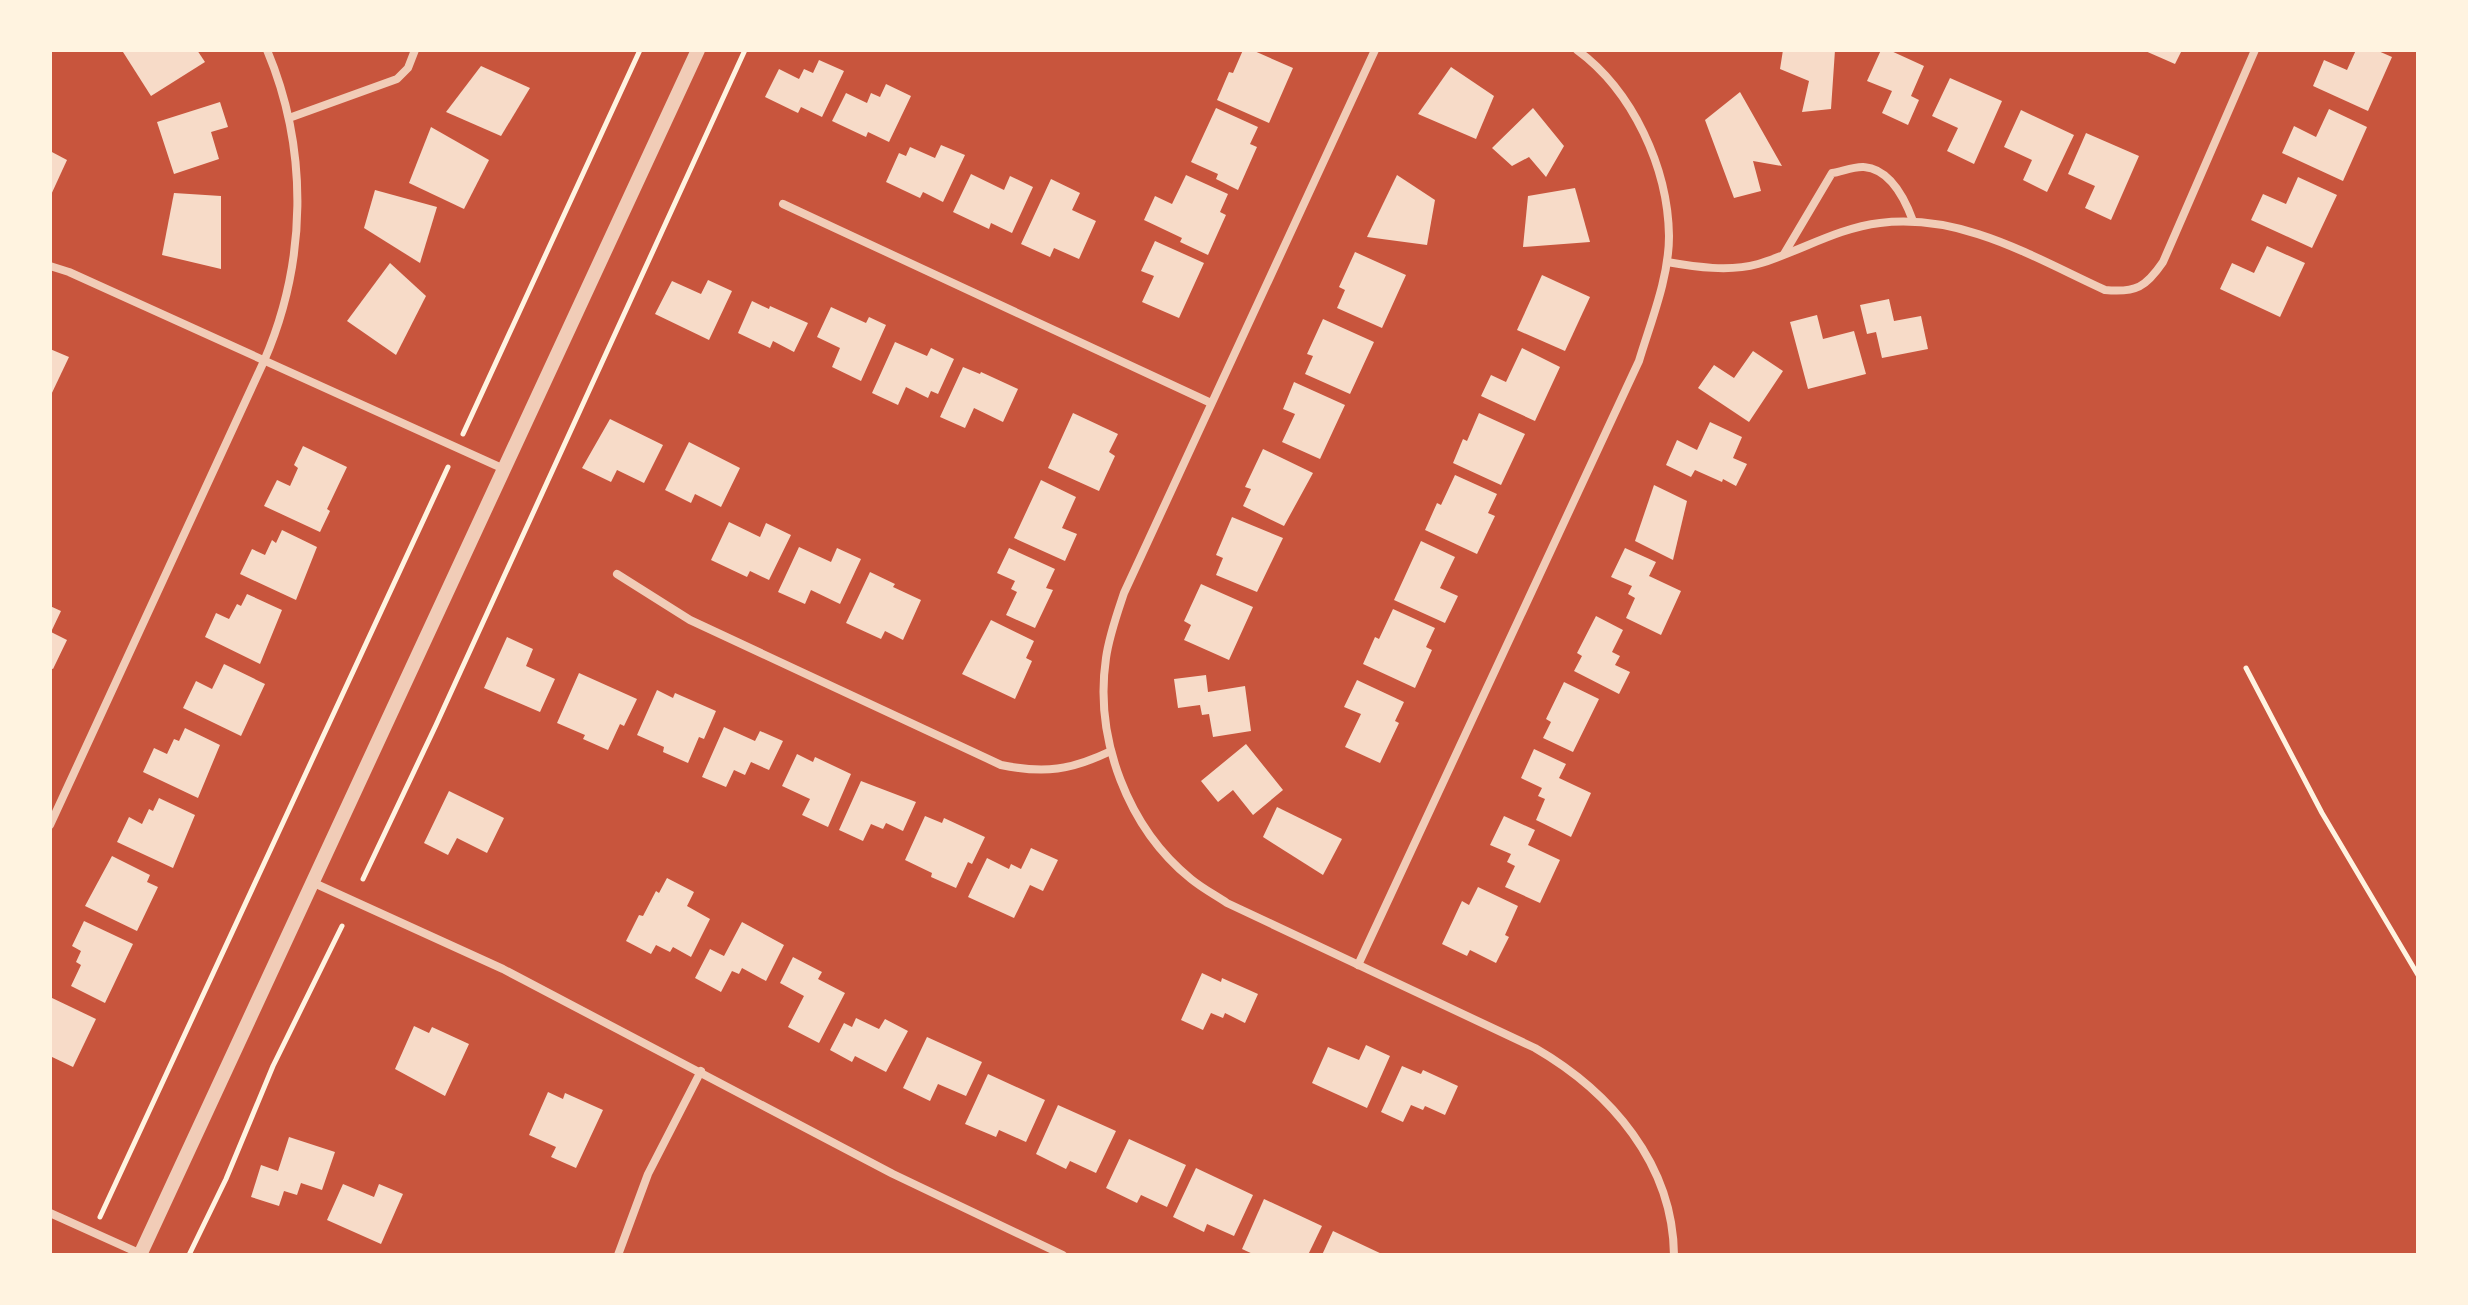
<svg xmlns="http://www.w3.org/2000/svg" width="2468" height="1305" font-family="Montserrat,sans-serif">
  <rect width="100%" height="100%" fill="#c8553d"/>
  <!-- building -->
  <g fill="#f7dbc8">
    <polygon points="126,50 197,50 205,62 151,96 123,52"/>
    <polygon points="1243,50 1252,50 1293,68 1269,123 1217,100 1229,72 1233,73"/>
    <polygon points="1783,50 1835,50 1831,109 1802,112 1809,81 1780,69"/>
    <polygon points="1881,50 1889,50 1924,66 1911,96 1919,100 1908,125 1882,113 1892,91 1867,81"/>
    <polygon points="2143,50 2182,50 2175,64"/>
    <polygon points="2356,50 2376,50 2392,57 2368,111 2313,86 2324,60 2347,70"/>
    <polygon points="819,60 844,71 822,117 801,107 798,113 765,97 779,69 799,79 804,69 813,73"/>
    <polygon points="481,66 530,88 501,136 446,112"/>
    <polygon points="1451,67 1494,96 1476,139 1418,114"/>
    <polygon points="1950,78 2002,101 1974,164 1947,151 1958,128 1932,116"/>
    <polygon points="886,84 911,96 889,142 868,132 866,137 832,121 846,93 867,103 871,93 880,97"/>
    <polygon points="1740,92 1782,166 1753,161 1761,191 1734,198 1705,120"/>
    <polygon points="220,102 228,127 211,132 219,159 174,174 157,122"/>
    <polygon points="1216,108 1258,127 1250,144 1257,147 1238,190 1216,179 1218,174 1191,162"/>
    <polygon points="1533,108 1564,146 1546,177 1529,157 1512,166 1492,148"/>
    <polygon points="2329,109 2367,127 2343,181 2282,153 2294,126 2316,137"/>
    <polygon points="2021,110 2074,135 2047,192 2023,180 2032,160 2004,147"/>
    <polygon points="431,127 489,160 464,209 409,183"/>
    <polygon points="2086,133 2139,156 2111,220 2085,208 2095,186 2068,174"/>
    <polygon points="941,145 965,155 943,202 923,192 920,198 886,182 899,153 906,156 910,147 935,158"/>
    <polygon points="50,151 67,160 50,197"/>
    <polygon points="971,174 1004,190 1010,176 1033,187 1012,233 991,223 989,229 953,212"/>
    <polygon points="1186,175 1228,194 1220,212 1226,215 1208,255 1180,242 1182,238 1144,220 1155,196 1172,204"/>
    <polygon points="1397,175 1435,200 1427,245 1367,237"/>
    <polygon points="2298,177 2337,195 2312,248 2251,220 2263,194 2286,204"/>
    <polygon points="1051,179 1080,193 1072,210 1096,221 1079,259 1054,248 1050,257 1021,244"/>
    <polygon points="1575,188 1590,242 1523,247 1528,196"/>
    <polygon points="375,190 437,207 420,263 364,228"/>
    <polygon points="174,193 221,196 221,269 162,255"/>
    <polygon points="1155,241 1204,263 1179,318 1142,302 1154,276 1141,271"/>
    <polygon points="2267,246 2305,263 2280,317 2220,289 2232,263 2254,273"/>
    <polygon points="1355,252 1406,275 1382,328 1337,308 1345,290 1339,287"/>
    <polygon points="390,263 426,296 396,355 347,321"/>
    <polygon points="1542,275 1590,297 1565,351 1517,330"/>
    <polygon points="708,280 732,291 709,340 655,314 672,281 701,294"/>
    <polygon points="1889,299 1894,321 1921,316 1928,349 1882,358 1876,332 1867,334 1860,305"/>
    <polygon points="752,301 769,309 770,306 808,323 794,352 773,341 770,348 738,333"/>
    <polygon points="831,307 866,323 869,317 886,325 861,381 832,367 840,348 817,337"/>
    <polygon points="1817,315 1823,339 1854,331 1866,374 1808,389 1790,322"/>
    <polygon points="1323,319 1374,342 1350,394 1305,374 1313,356 1307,354"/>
    <polygon points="895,342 927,356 931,348 954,359 938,394 931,391 928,398 906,387 898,405 872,393"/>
    <polygon points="1522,348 1560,367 1535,421 1481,396 1491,375 1506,382"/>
    <polygon points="50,349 69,357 50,397"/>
    <polygon points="1753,351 1783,371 1749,422 1698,388 1714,365 1734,378"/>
    <polygon points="963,367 980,374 981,372 1018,389 1003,422 974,408 965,428 940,417"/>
    <polygon points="1294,382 1345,405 1320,459 1282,442 1295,414 1283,409"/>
    <polygon points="1073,413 1118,434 1109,452 1115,456 1099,491 1048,468"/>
    <polygon points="1479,413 1525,434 1501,485 1453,463 1463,439 1467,441"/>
    <polygon points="610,419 663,445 644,483 617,470 611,482 582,468"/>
    <polygon points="1710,422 1742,437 1733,458 1747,464 1736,486 1723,479 1722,482 1695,470 1691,477 1666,465 1677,440 1697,450"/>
    <polygon points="689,442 740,468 721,507 695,494 691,503 665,490"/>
    <polygon points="303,446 347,467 327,509 330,511 320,532 264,506 277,480 290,486 298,468 294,465"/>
    <polygon points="1263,449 1313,473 1284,526 1243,506 1251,489 1245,487"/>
    <polygon points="1455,475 1497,494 1488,513 1495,516 1477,554 1425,530 1437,503 1441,505"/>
    <polygon points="1041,480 1076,497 1062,528 1077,534 1065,561 1014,538"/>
    <polygon points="1654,485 1687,501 1673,560 1635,541"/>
    <polygon points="1232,517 1283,538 1257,592 1216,575 1223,558 1216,555"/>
    <polygon points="729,522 760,537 766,523 791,535 769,580 750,571 747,577 711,560"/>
    <polygon points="282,530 317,547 296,600 240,574 252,549 265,555 272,540 276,543"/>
    <polygon points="1421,541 1455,557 1440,588 1458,596 1445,623 1394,600"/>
    <polygon points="799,547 831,562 837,548 861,559 840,604 811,590 805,604 778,592"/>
    <polygon points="1009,548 1055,569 1046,588 1053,590 1035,628 1006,615 1017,592 1011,589 1015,581 997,573"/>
    <polygon points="1625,548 1656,562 1649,576 1681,591 1661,635 1626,618 1635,598 1628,594 1632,586 1611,577"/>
    <polygon points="870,572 895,584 893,587 921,600 903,640 885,631 881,639 846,623"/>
    <polygon points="1201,584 1253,607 1229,660 1184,640 1191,625 1184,621"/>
    <polygon points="247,594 282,610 260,664 205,637 216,613 229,619 237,604 241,606"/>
    <polygon points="50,606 61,611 51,632 67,640 53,669 50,668"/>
    <polygon points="1393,609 1435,628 1426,647 1432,650 1415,688 1363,664 1375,637 1379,639"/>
    <polygon points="1596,616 1623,630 1612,652 1620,656 1615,665 1630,672 1619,694 1574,671 1582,656 1577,653"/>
    <polygon points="991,620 1034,641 1026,658 1032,661 1015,699 962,674"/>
    <polygon points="507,637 533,649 526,666 555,679 540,712 484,688"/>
    <polygon points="224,664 265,684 241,736 183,708 196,681 212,689"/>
    <polygon points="579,673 637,699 624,726 620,724 608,750 583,739 585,735 557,723"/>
    <polygon points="1206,675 1208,692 1245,686 1251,731 1213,737 1209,714 1202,715 1200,705 1178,708 1174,679"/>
    <polygon points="1357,680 1404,702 1395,721 1399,723 1380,763 1345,747 1361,714 1344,707"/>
    <polygon points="1564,682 1599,699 1573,752 1543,738 1551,722 1546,719"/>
    <polygon points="657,690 673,698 675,693 716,711 704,739 699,737 688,763 663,752 664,747 637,735"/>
    <polygon points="724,727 755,741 760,731 783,741 769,770 751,762 745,775 734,770 726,787 702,777"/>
    <polygon points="185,728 220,745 198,798 143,772 154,748 167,754 174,739 179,741"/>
    <polygon points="1246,744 1283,790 1253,815 1233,790 1218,802 1201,781"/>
    <polygon points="1534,749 1566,764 1559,778 1591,793 1571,837 1536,820 1545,799 1538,796 1542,788 1521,778"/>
    <polygon points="797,754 813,762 815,757 851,774 828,827 802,815 810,799 782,786"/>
    <polygon points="861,781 916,802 903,831 886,823 883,829 871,824 863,841 839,830"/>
    <polygon points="449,791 504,818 487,853 457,838 448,855 424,843"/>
    <polygon points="159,798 195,815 173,868 117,842 129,817 142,824 149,809 153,811"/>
    <polygon points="1277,807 1342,839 1323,875 1263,837"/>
    <polygon points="925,816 942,823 944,818 985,837 972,864 968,862 956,888 931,877 932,873 905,860"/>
    <polygon points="1504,816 1535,830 1528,845 1560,860 1540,903 1505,887 1515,866 1507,862 1511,854 1490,845"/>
    <polygon points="1031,848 1058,860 1043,891 1030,885 1014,918 968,897 987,858 1009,869 1011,864 1021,869"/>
    <polygon points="112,856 150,875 147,882 158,887 137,931 85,906"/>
    <polygon points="667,878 694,892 687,906 710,919 691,957 673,947 670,952 656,945 651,954 626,941 639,915 643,916 656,891 659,893"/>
    <polygon points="1478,887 1518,906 1505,935 1509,937 1496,963 1470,950 1467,956 1442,944 1462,901 1469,905"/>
    <polygon points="84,921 133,944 105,1003 71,986 81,965 76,962 81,951 72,946"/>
    <polygon points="742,922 784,945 766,981 742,968 739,974 732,971 721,992 695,978 710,949 724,956"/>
    <polygon points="793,957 822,972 818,979 845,993 819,1043 788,1027 804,996 780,983"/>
    <polygon points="1202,973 1221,982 1222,978 1258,994 1245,1023 1225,1013 1223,1018 1211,1013 1203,1030 1181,1020"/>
    <polygon points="50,997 96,1019 73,1067 50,1056"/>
    <polygon points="856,1018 879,1029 885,1019 908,1031 886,1072 855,1056 852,1062 830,1050 844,1023 852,1027"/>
    <polygon points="414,1026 429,1033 432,1027 469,1044 445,1096 395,1069"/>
    <polygon points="927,1037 982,1062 966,1096 938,1084 930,1101 903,1088"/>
    <polygon points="1366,1045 1390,1056 1367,1108 1312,1083 1328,1047 1359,1060"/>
    <polygon points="1402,1066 1421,1074 1423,1070 1458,1086 1445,1115 1425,1106 1423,1110 1411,1105 1403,1122 1381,1112"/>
    <polygon points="988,1074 1045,1100 1026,1142 999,1130 996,1137 965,1124"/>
    <polygon points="548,1092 563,1099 565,1093 603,1110 576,1168 551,1157 556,1147 529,1135"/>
    <polygon points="1058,1105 1116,1131 1096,1173 1070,1161 1066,1169 1036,1154"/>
    <polygon points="289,1137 335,1152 322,1190 301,1183 297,1195 284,1191 279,1206 251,1197 261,1165 278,1171"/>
    <polygon points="1129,1139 1186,1165 1167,1207 1141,1195 1137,1203 1106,1188"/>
    <polygon points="1196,1168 1253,1195 1234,1236 1207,1224 1204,1232 1173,1217"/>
    <polygon points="343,1184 374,1197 379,1184 403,1194 381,1244 327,1220"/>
    <polygon points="1264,1199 1322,1226 1308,1255 1255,1255 1242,1249"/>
    <polygon points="1333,1231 1384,1255 1322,1255"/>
  </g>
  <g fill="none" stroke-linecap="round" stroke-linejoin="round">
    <!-- path -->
    <g stroke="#fff3e0" stroke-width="5">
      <polyline points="463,434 640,50"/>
      <polyline points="2246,668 2322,813 2418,975"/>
      <polyline points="363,879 436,725 745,50"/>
      <polyline points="100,1217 448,467"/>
      <polyline points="189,1255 226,1179 273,1066 342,926"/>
    </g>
    <!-- minor -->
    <g stroke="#f1ccb7" stroke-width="8">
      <path d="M1375,50L1124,593C1117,614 1109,636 1106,658C1094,739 1128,828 1191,879C1202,888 1215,895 1227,903L1535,1048C1611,1092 1673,1164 1674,1255"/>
      <polyline points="289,118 397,79 408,68 415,50"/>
      <polyline points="783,204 1211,403"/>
      <path d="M1784,254L1832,173C1841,172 1854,166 1864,167C1890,169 1905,199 1913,221"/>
      <path d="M1667,262C1696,267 1729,272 1758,264C1799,252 1837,228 1880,223C1962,213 2033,257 2105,290C2136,293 2146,287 2163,262L2255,50"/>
      <polyline points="50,266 69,272 504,469"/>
      <path d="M617,574L690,620L1001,765C1045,774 1071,770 1111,751"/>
      <path d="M50,825L264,361C307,262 309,150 267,50"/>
      <polyline points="314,883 503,969 893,1174 1063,1255"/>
      <path d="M1358,965L1639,361C1651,321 1669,278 1669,236C1668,168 1633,91 1577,50"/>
      <polyline points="50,1213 141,1254"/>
      <polyline points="618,1255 648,1174 701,1071"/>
    </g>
    <!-- tertiary -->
    <polyline stroke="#f1ccb7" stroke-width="14" points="140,1255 698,50"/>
  </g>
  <!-- border -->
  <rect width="2468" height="1305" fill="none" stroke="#fff3e0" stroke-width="104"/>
</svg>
